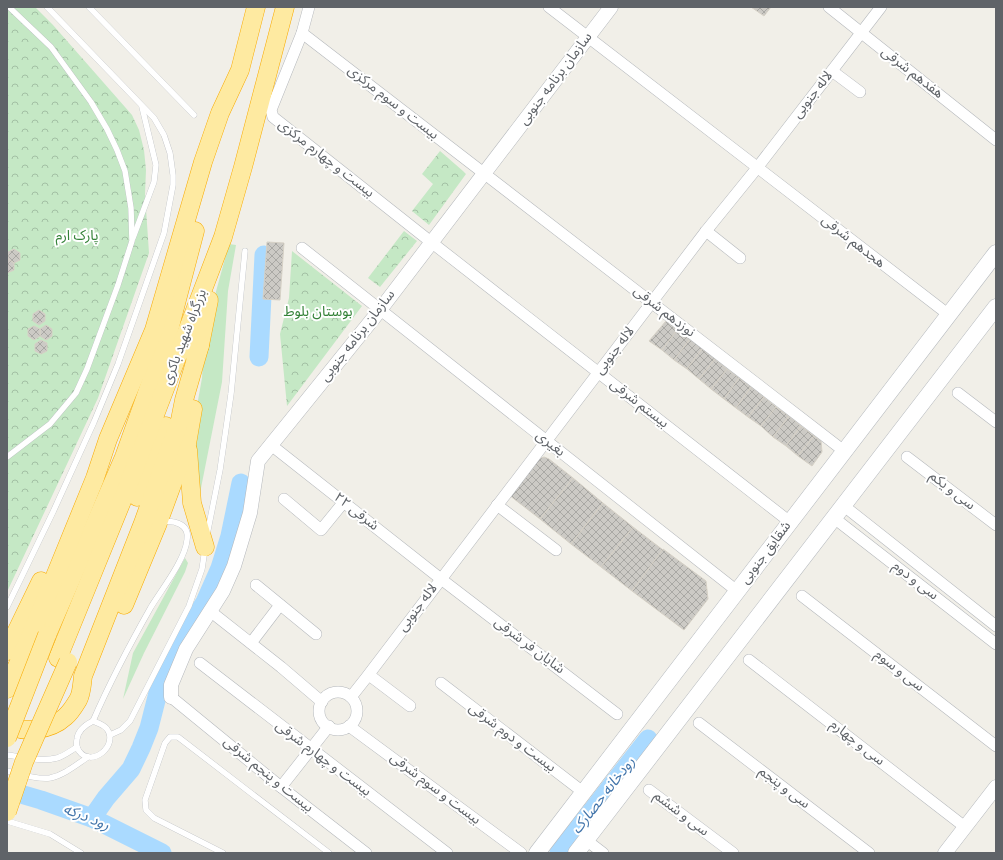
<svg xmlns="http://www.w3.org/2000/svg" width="1003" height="860" font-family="Overpass,'Noto Sans Arabic',sans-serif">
  <defs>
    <pattern id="park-crowns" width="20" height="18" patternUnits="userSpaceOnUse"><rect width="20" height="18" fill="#c5e8c5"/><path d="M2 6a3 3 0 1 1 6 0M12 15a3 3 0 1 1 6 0" fill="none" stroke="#a3c0a4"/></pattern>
    <pattern id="building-cross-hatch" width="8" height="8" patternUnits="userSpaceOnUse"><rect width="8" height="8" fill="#cccac5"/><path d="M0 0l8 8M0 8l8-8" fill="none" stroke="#a9a8a4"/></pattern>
  </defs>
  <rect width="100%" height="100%" fill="#f1efe8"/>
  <!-- grass -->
  <g fill="#c5e8c5">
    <polygon points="229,244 236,245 228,291 222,382 200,493 190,445 202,378 204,343 209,317"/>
    <polygon points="185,558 188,563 185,572 144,653 123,699 133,653"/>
  </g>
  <!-- park -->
  <g fill="url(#park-crowns)">
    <polygon points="7,7 35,7 53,25 132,115 139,130 144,150 146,170 145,194 149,253 98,398 7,592"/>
    <polygon points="440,151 463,171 466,174 429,225 412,211 433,184 422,174"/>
    <polygon points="404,231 417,241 380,287 368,278"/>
    <polygon points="292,251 362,306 287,406 280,334 289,298"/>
  </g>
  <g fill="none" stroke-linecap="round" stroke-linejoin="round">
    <!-- river -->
    <g stroke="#aadaff" stroke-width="19">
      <polyline points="259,357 264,255"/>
      <polyline points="7,790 41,800 92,818 162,853"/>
      <polyline points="92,818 106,798 131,769 141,748 149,728 163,673 172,655 205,602 220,568 230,536 241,483"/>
      <polyline points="559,853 648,739"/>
    </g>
  </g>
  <!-- building -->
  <g fill="url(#building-cross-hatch)" stroke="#d6d1c6">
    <polygon points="751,7 771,7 764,16"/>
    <polygon points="267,242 284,243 280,300 263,299"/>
    <polygon points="14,249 20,253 20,260 14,263 8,259 8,252"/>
    <polygon points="8,259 14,263 14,270 7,273"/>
    <polygon points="39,310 45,314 45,321 39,325 33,321 33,314"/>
    <polygon points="666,321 677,330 662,350 649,341"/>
    <polygon points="46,325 52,329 52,336 46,340 40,336 40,329"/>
    <polygon points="34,326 40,329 40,336 34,340 28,336 28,329"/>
    <polygon points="677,330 690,339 674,360 662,350"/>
    <polygon points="690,339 702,349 687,369 674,360"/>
    <polygon points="41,340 47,343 47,351 41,354 35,351 35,344"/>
    <polygon points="702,349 715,359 699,379 687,369"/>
    <polygon points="715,359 727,369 711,389 699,379"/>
    <polygon points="727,369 739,378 724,399 711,389"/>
    <polygon points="739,378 751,387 736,408 724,399"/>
    <polygon points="751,387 764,397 748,417 736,408"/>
    <polygon points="764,397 776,407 761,426 748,417"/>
    <polygon points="776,407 789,416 773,437 761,426"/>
    <polygon points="789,416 801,426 786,446 773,437"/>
    <polygon points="801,426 814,436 798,456 786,446"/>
    <polygon points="814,436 821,441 822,452 812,466 798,456"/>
    <polygon points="544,457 549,459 573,478 540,519 509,495 538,459"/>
    <polygon points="573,478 603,503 571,544 540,519"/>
    <polygon points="603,503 633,527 601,567 571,544"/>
    <polygon points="633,527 663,550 632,591 601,567"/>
    <polygon points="663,549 706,581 708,599 684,630 632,591"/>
  </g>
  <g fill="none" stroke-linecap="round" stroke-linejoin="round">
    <defs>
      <g id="service">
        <polyline points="89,7 194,115"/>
        <polyline points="133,238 154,182 156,165 142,107"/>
        <polyline points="7,457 50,424 76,393 87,369 118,285 132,241 131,208 125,171 117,150 107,129 91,102 51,47 9,7"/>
        <polyline points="207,535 220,470 231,394 245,251"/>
        <polyline points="7,607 53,512 94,422 118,364 164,233 173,185 173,175 170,153 164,135 154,118 47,7"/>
        <path d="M93,721C110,682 130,644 151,607C162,589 185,560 187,540C190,524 174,520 162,522"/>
        <path d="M93,721C98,723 104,725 107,729C119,746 91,768 79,751C76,747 76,744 77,739C78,730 85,725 93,721Z"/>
        <polyline points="110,735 121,730 130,721 189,606 202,569 205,549"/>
        <path d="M7,755C22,757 42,762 57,758C64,756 70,751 77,747"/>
        <path d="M7,771C20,774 37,780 50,778C64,775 76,765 88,757"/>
        <polyline points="7,821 50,834 81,853"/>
        <polyline points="223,853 154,818 146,810 145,800 165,743 170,737 178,737 329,853"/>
      </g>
      <g id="minor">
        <polyline points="309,7 302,33 271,110 273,117 431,242 790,522"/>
        <polyline points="549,7 949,315"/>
        <polyline points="829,7 996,140"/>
        <polyline points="302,33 844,451"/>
        <polyline points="832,71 860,92"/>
        <polyline points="706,231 740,258"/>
        <polyline points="302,248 737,591"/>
        <polyline points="958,393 996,422"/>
        <polyline points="271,445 441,579 617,714"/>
        <polyline points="907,457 996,525"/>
        <polyline points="284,499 321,530 343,503"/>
        <polyline points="497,505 556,550"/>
        <polyline points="844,506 996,626"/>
        <polyline points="834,518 996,644"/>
        <polyline points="256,585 316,634"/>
        <polyline points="802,596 996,746"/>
        <polyline points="210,611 281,667 322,702"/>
        <polyline points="251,643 280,605"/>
        <polyline points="749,660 965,827"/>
        <polyline points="200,663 447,853"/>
        <polyline points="369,675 410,706"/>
        <polyline points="441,683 583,792"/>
        <circle cx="338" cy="711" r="19"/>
        <polyline points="171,697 281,787 366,853"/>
        <polyline points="351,697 366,678 706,231 757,168 881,7"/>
        <polyline points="699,723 869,853"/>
        <polyline points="349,726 521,853"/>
        <polyline points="281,787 329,726"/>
        <polyline points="649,790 733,853"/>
        <polyline points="586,840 603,853"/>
      </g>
      <g id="tertiary">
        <polyline points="171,697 171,685 186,649 223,591 234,566 250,513 258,461 380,310 611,7"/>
        <polyline points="945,853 996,787"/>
      </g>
      <g id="secondary">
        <polyline points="537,853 996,253"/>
        <polyline points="576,853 996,307"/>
      </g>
      <g id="trunk">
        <polyline points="195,357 200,345 209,300"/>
        <polyline points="188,450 192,503 205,547"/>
        <polyline points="137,497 166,426"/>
        <polyline points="124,605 158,523 187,444 193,409"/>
        <polyline points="47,635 124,457 168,334 195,231"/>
        <polyline points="7,651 41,581"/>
        <polyline points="58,658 122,501 223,237 243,167 285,7"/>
        <polyline points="7,689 33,630 95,478 108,439 154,330 203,162 220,113 240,70 256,7"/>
        <path d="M7,723C22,735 51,730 65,717C70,713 75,705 78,700C82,693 82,683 83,676L143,523L180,420L184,400L200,345"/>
      </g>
    </defs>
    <!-- service casing -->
    <use href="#service" stroke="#b5b8bc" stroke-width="6"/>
    <!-- minor casing -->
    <use href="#minor" stroke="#b5b8bc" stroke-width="12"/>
    <!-- tertiary casing -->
    <use href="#tertiary" stroke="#b5b8bc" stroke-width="15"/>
    <!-- secondary casing -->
    <use href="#secondary" stroke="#b6babf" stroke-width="17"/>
    <!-- trunk casing -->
    <use href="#trunk" stroke="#f9ab00" stroke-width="19"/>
    <!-- service -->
    <use href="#service" stroke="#fff" stroke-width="5.5"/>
    <!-- minor -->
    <use href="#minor" stroke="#fff" stroke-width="11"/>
    <!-- tertiary -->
    <use href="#tertiary" stroke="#fff" stroke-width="14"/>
    <!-- secondary -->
    <use href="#secondary" stroke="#fff" stroke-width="16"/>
    <!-- trunk -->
    <use href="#trunk" stroke="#feeaa1" stroke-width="18"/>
    <defs>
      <g id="trunk-bridge">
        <polyline points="7,738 47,635"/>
        <polyline points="7,812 24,762 68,662"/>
      </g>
    </defs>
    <!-- trunk-bridge casing -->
    <use href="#trunk-bridge" stroke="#f9ab00" stroke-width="19" stroke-linecap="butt"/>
    <!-- trunk-bridge -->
    <use href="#trunk-bridge" stroke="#feeaa1" stroke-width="18"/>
  </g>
  <g text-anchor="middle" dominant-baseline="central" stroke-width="4" stroke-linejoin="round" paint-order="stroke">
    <!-- street labels -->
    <g font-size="14" fill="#5f6368" stroke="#fff">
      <text transform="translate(912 73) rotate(38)">هفدهم شرقی</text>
      <text transform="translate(556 79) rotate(-53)">سازمان برنامه جنوبی</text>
      <text transform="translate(813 95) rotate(-52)">لاله جنوبی</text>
      <text transform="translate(393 103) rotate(38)">بیست و سوم مرکزی</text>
      <text transform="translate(326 159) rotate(38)">بیست و چهارم مرکزی</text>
      <text transform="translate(853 242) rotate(38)">هجدهم شرقی</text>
      <text transform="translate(664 312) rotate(38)">نوزدهم شرقی</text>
      <text transform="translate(358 336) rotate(-52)">سازمان برنامه جنوبی</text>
      <text transform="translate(185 337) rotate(-69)">بزرگراه شهید باکری</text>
      <text transform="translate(615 351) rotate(-53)">لاله جنوبی</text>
      <text transform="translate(639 404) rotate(38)">بیستم شرقی</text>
      <text transform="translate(550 444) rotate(38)">بغیری</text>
      <text transform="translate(952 491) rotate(38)">سی و یکم</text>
      <text transform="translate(356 512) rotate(38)">۲۲ شرقی</text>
      <text transform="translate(766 553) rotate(-53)">شقایق جنوبی</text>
      <text transform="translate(915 581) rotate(38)">سی و دوم</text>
      <text transform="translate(418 608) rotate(-53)">لاله جنوبی</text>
      <text transform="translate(529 646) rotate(37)">شایان فر شرقی</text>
      <text transform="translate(899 671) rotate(38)">سی و سوم</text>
      <text transform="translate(512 738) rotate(37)">بیست و دوم شرقی</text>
      <text transform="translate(857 743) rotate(38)">سی و چهارم</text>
      <text transform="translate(323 759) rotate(37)">بیست و چهارم شرقی</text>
      <text transform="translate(268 775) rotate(39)">بیست و پنجم شرقی</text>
      <text transform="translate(784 788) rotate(37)">سی و پنجم</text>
      <text transform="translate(435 789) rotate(37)">بیست و سوم شرقی</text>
      <text transform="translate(681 814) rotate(37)">سی و ششم</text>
    </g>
    <!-- park labels -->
    <g font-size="14" fill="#348238" stroke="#fff">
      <text x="77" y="236">پارک ارم</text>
      <text x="318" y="312">بوستان بلوط</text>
    </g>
    <!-- water labels -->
    <g font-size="15" font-style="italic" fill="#4174aa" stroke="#fff">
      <text transform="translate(604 796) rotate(-52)">رودخانه حصارک</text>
      <text transform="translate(86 818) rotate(22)">رود درکه</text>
    </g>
  </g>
  <!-- border -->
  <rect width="1003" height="860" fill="none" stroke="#5f6368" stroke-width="16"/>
</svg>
